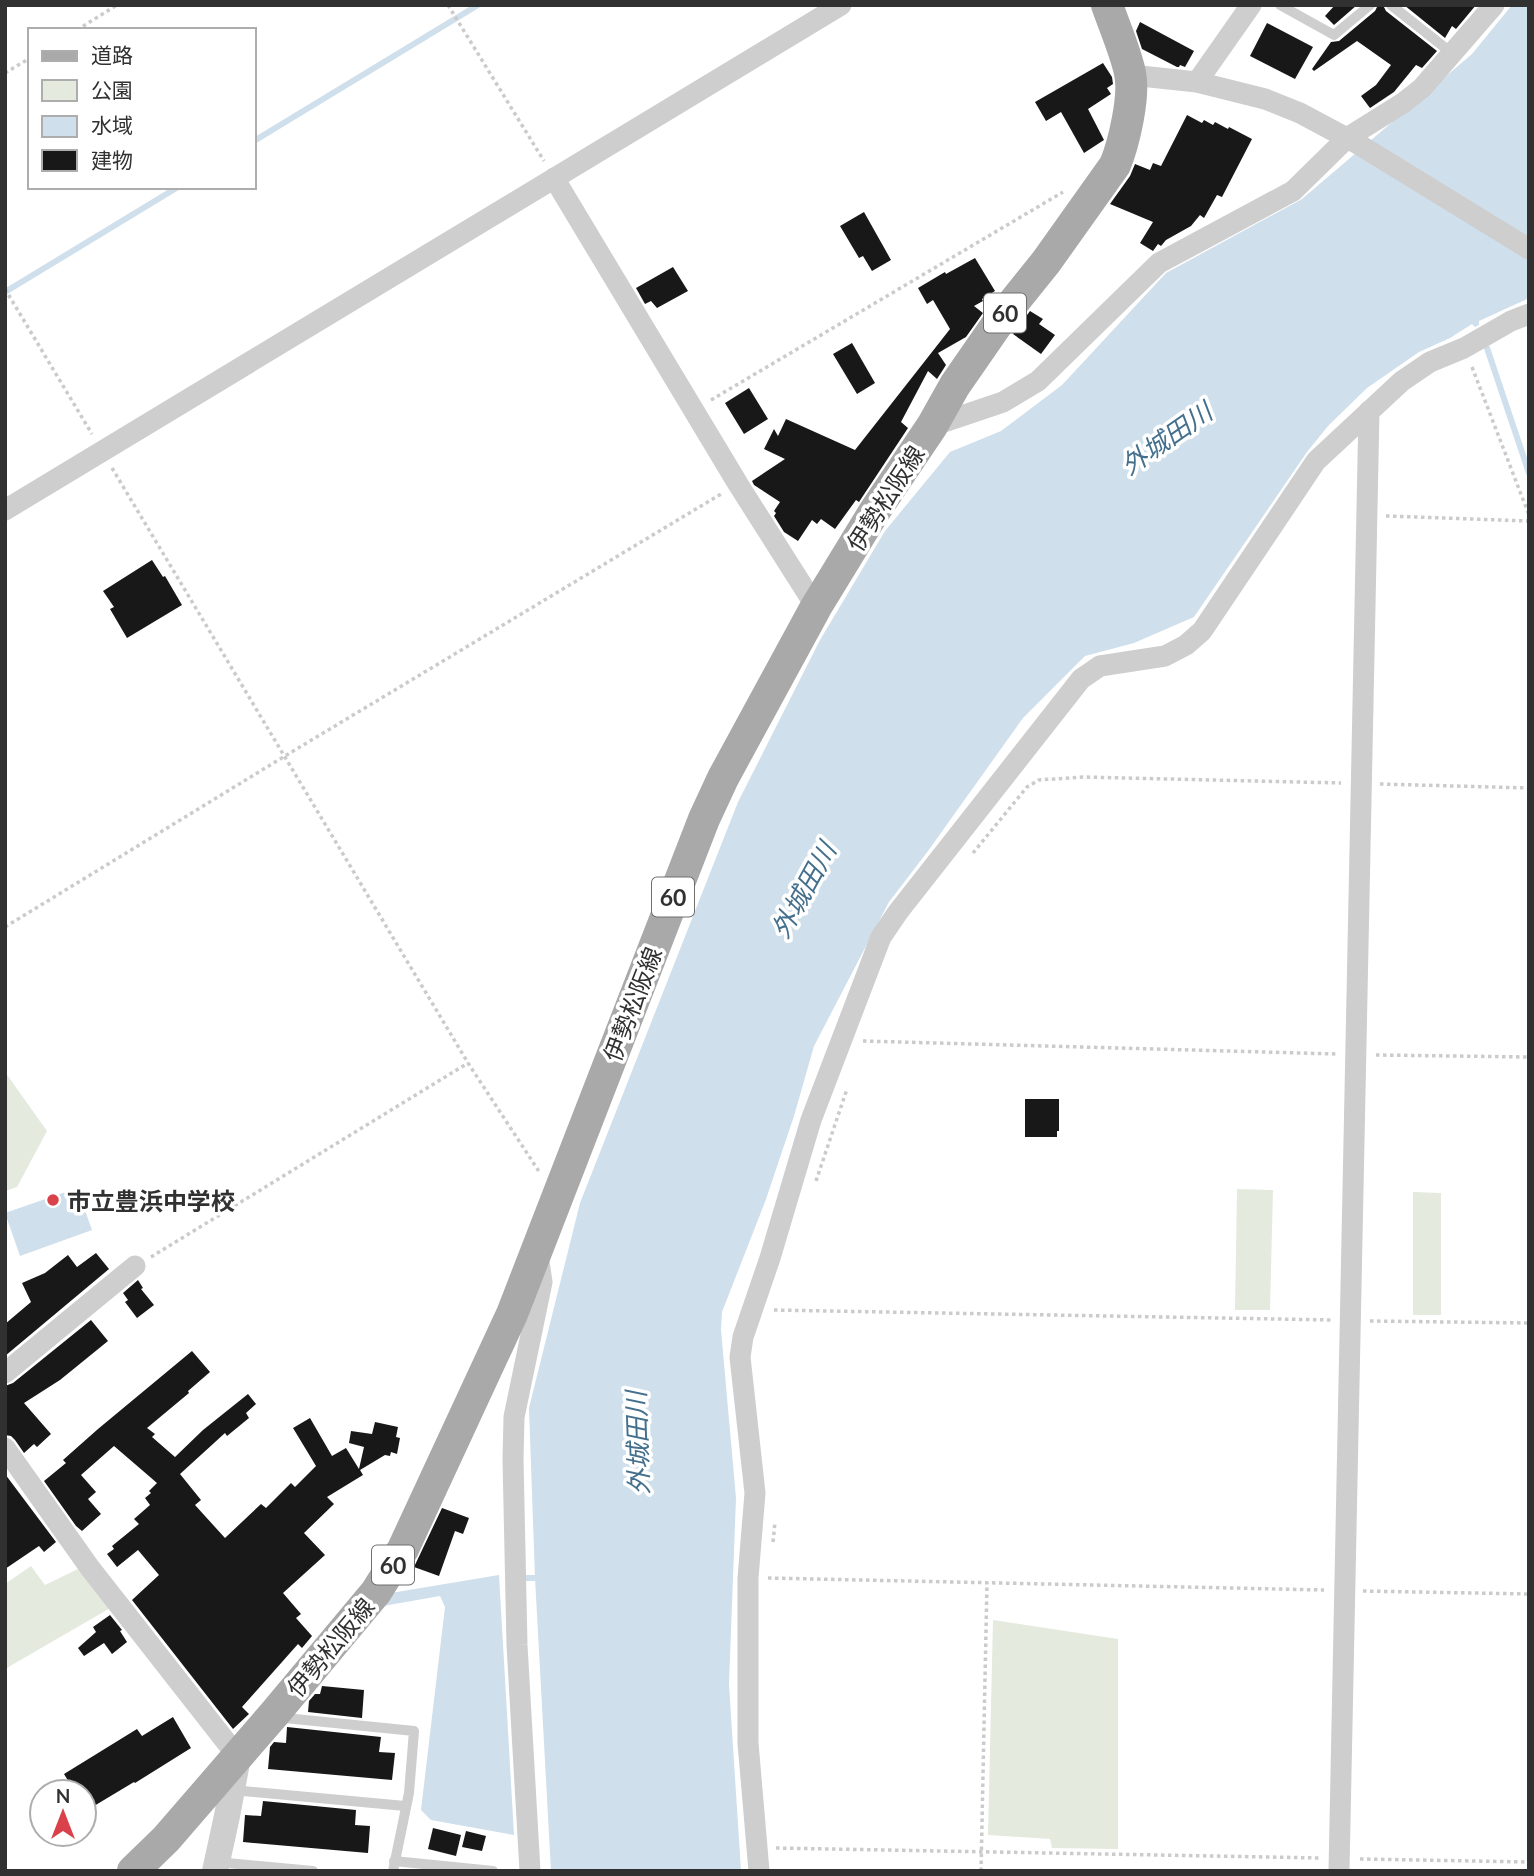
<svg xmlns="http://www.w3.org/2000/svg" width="1534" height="1876" font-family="Lato,'Noto Sans JP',sans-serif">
  <rect width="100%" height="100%" fill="#fff"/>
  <!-- green -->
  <g fill="#e4eade">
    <polygon points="5,1072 47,1131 17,1187 5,1191"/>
    <polygon points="1237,1189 1273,1190 1270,1310 1235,1310"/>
    <polygon points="1413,1192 1441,1193 1441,1315 1413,1315"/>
    <polygon points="31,1566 45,1585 82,1567 112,1607 5,1669 5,1584"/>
    <polygon points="993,1620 1118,1639 1118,1849 1052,1848 1050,1839 988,1835"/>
  </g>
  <!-- water -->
  <g fill="#cfdfeb">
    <polygon points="1512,5 1529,5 1529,298 1479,321 1479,325 1475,327 1472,324 1450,338 1419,352 1367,388 1328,426 1307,452 1194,617 1134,643 1085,656 1023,718 928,851 889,902 814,1046 794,1116 765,1202 722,1312 721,1330 736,1498 729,1684 741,1871 551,1871 535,1578 529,1408 580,1203 738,802 820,640 885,531 950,452 1001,431 1062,385 1166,273 1302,199 1472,54"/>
    <polygon points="77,1188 92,1230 20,1256 5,1213"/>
    <polygon points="499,1575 514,1835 431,1820 421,1810 445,1607 440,1596 383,1606 391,1593"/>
  </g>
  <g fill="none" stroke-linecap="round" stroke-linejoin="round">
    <!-- stream -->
    <g stroke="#cfdfeb" stroke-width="6">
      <polyline points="254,141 478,5"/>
      <polyline points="5,292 178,187"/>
      <polyline points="1487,348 1529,473"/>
      <polyline points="525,1578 535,1578"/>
    </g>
  </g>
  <!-- building -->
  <g fill="#181818">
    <polygon points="1335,5 1357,5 1334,25 1325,16"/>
    <polygon points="1378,5 1383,5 1386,11 1437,51 1422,68 1416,65 1394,92 1370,108 1361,96 1376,85 1391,65 1357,41 1314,71 1312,69 1331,42 1339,41 1375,11"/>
    <polygon points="1404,5 1476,5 1456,29 1452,26 1445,38"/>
    <polygon points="1140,22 1194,51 1185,67 1180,65 1179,67 1177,67 1142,49 1136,31"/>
    <polygon points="1267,23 1313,47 1295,79 1250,56"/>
    <polygon points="1103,63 1112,77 1113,84 1107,88 1111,94 1088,109 1104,140 1084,153 1061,112 1046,121 1035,102"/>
    <polygon points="1187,115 1202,123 1204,120 1213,125 1215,122 1228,129 1229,127 1252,139 1222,197 1217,195 1204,218 1200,215 1191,226 1166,240 1161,246 1158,244 1153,251 1140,243 1153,222 1110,204 1130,176 1135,164 1150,170 1153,163 1161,166"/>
    <polygon points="864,212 891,260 872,271 863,256 859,258 840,226"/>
    <polygon points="975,258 995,291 982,299 983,301 974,306 983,313 966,337 938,353 946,365 937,379 928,371 901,422 908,428 859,502 856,500 835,529 821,519 817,524 812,520 798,541 784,532 774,516 776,513 774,511 780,502 754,485 752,481 785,459 764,449 774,429 778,436 786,419 855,450 921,366 923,367 921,366 950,329 933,300 927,304 918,288 945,272 946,274"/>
    <polygon points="673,267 688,291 657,308 651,301 645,304 636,288"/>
    <polygon points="1030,311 1043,319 1039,324 1055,335 1041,354 1013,334"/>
    <polygon points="852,343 875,383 857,394 833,354"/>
    <polygon points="749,388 768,419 744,434 725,403"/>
    <polygon points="152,560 163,577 165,576 182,605 127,638 110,609 114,607 103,591"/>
    <polygon points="1025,1099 1059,1099 1059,1131 1057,1131 1057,1137 1025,1137"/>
    <polygon points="96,1253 109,1269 5,1356 5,1324 31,1302 22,1283 45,1273 68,1255 77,1267"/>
    <polygon points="138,1280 143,1288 141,1289 154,1305 137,1318 125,1302 128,1300 123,1293"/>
    <polygon points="91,1320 108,1341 60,1380 24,1403 51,1434 37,1447 34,1444 24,1453 15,1440 11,1436 5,1435 5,1386 13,1383"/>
    <polygon points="192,1351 210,1372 188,1391 189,1393 147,1428 155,1434 152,1437 175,1457 203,1430 248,1394 256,1404 246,1413 249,1418 227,1436 225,1433 180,1474 201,1500 195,1505 225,1538 261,1504 266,1508 291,1483 295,1487 316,1466 293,1428 310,1418 332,1456 346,1448 359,1469 364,1447 349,1443 351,1431 372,1434 375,1422 398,1427 396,1437 400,1438 397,1454 391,1452 390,1456 385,1455 360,1470 363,1475 327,1497 334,1504 304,1533 325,1555 283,1593 301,1614 296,1618 312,1636 302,1648 298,1644 242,1707 249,1714 233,1729 132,1600 159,1575 138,1550 117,1567 107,1554 114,1549 112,1546 139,1524 134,1519 150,1505 145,1498 151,1493 149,1491 157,1483 114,1446 81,1475 96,1492 88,1499 101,1514 82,1531 76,1526 44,1481 66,1463 63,1460 98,1429"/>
    <polygon points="5,1474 56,1542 44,1552 39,1546 5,1569"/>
    <polygon points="442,1508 469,1518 463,1534 455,1531 439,1576 414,1567"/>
    <polygon points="110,1615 122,1630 120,1631 127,1642 112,1654 104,1643 84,1656 78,1648 96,1632 93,1627"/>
    <polygon points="322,1686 364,1690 362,1718 308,1712 309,1701 315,1694 320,1694"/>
    <polygon points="173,1717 191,1748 135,1783 134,1782 84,1812 84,1792 75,1792 64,1774 137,1729 142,1736"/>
    <polygon points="287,1727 381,1737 379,1752 395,1753 392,1780 268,1769 270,1747 274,1742 286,1743"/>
    <polygon points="263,1801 356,1810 355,1825 370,1826 368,1853 243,1842 245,1815 261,1816"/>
    <polygon points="433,1828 461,1835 456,1856 428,1849"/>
    <polygon points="466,1831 486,1836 482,1851 462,1847"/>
  </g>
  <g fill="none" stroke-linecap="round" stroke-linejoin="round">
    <!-- path -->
    <g stroke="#cbcbcb" stroke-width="3.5" stroke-dasharray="3.5 3.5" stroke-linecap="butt">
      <polyline points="448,5 544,161"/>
      <polyline points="77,30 117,5"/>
      <polyline points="5,73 30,58"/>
      <polyline points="5,289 92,434"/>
      <polyline points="1472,367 1529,515"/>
      <polyline points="711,400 1063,192"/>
      <polyline points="112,468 468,1063 540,1173"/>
      <polyline points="1386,516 1529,521"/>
      <polyline points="1380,784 1529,788"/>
      <polyline points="973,853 1027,787 1039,780 1083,777 1341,783"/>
      <polyline points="5,927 285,756 721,494"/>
      <polyline points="863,1041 1337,1054"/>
      <polyline points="1376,1055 1529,1057"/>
      <polyline points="816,1181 847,1089"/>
      <polyline points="151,1257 468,1063"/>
      <polyline points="774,1310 1331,1320"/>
      <polyline points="1370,1321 1529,1323"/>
      <polyline points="773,1542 775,1522"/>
      <polyline points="768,1578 1324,1590"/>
      <polyline points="1363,1591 1529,1594"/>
      <polyline points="776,1848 1321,1858"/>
      <polyline points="1360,1859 1529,1862"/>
      <polyline points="981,1871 987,1583"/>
    </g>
    <!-- service -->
    <g stroke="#cecece" stroke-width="10">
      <polyline points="1280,5 1334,35 1370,5"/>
      <polyline points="1391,5 1453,54"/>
      <polyline points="280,1715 285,1718 414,1731 409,1793 393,1871"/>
      <polyline points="232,1790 405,1806"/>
      <polyline points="394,1861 493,1871"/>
      <polyline points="217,1862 313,1871"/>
    </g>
    <!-- minor -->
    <g stroke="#cecece" stroke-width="21">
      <polyline points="1131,75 1197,82 1265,99 1300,113 1358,144 1529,249"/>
      <polyline points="1197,82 1251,5"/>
      <polyline points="554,178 738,484 816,607"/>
      <polyline points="932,426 1003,402 1038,381 1159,263 1293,191 1347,138 1403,103 1422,88 1494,5"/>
      <polyline points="5,510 841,5"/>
      <polyline points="5,1373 135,1266"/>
      <polyline points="5,1448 90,1568 238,1757"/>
      <polyline points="530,1871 517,1645 513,1459 514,1417 542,1282 538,1255"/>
      <polyline points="759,1871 748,1743 748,1578 755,1493 740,1357 743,1337 770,1258 811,1120 881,937 898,912 1081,679 1100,666 1165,656 1186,645 1202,631 1316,461 1402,381 1430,362 1464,348 1511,321 1529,314"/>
      <polyline points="1339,1871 1369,411"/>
    </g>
    <!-- tertiary -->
    <polyline stroke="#cecece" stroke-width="26" points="215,1871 227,1816 238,1757"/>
    <!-- primary -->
    <path stroke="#a9a9a9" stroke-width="32" d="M133,1871L166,1839L275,1713L376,1592L403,1549L512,1314L704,819L723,778L816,607L874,512L932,426L955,385L1005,313L1046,262L1115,165C1124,143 1135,96 1130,73C1126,53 1114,25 1107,5"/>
  </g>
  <!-- markers -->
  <circle fill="#d9424b" stroke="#fff" stroke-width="2.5" cx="53" cy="1200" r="7"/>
  <g text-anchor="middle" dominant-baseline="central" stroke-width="7" stroke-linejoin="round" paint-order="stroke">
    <!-- shield labels -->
    <g fill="#fff" stroke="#6f6f6f" stroke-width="2">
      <rect x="984" y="293.5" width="42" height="39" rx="5"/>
      <rect x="652" y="877.5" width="42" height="39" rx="5"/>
      <rect x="372" y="1545.5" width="42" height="39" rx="5"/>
    </g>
    <g font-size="23" font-weight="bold" fill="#313131">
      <text x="1005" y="313">60</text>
      <text x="673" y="897">60</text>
      <text x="393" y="1565">60</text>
    </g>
    <!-- street labels -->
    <g font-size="24" fill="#313131" stroke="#fff">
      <text transform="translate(885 498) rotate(-57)">伊勢松阪線</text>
      <text transform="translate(632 1004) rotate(-69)">伊勢松阪線</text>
      <text transform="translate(330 1647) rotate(-50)">伊勢松阪線</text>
    </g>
    <!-- poi labels -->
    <g font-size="24" font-weight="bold" fill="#313131" stroke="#fff" text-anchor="start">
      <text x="67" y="1200">市立豊浜中学校</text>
    </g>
    <!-- water labels -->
    <g font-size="26" font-style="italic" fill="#44708e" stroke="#fff">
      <text transform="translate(1166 438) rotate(-35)">外城田川</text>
      <text transform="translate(803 890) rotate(-61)">外城田川</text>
      <text transform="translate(637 1443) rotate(-92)">外城田川</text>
    </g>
  </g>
  <!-- border -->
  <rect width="1534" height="1876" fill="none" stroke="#313131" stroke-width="14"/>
  <!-- legend -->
  <rect x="28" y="28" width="228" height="161" fill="#ffffff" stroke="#adadad" stroke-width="2"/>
  <rect x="42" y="51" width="35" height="10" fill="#a9a9a9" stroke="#adadad" stroke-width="2"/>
  <text x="91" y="63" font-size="21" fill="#313131">道路</text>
  <rect x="42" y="80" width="35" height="21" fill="#e4eade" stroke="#adadad" stroke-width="2"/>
  <text x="91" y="98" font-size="21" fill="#313131">公園</text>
  <rect x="42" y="116" width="35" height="21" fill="#cfdfeb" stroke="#adadad" stroke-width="2"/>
  <text x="91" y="133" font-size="21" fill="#313131">水域</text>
  <rect x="42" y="150" width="35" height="21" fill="#181818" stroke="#adadad" stroke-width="2"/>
  <text x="91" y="168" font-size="21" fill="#313131">建物</text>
  <!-- north arrow -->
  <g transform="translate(63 1813)"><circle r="33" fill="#ffffff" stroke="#adadad" stroke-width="2"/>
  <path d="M0-5L12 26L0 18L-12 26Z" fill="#d9424b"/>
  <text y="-10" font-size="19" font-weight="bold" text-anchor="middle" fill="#313131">N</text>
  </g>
</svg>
